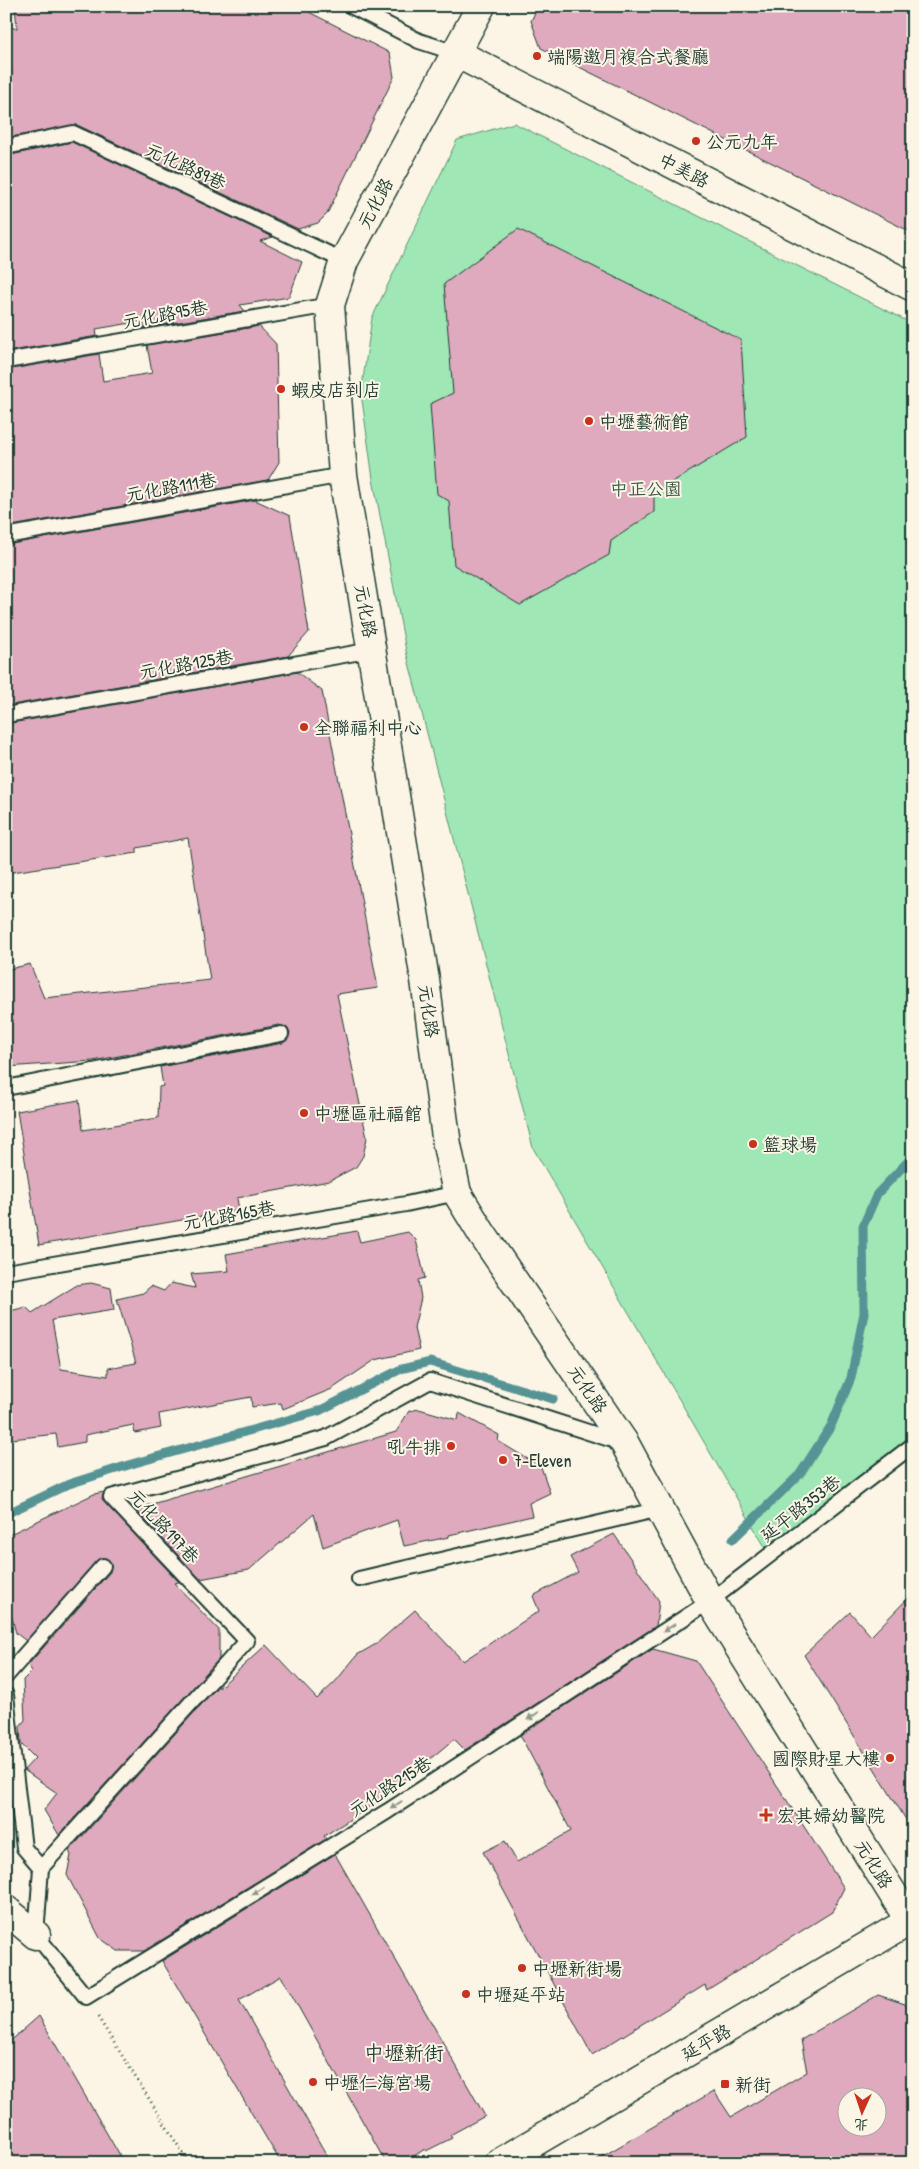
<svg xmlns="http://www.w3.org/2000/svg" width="919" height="2169" font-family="'Patrick Hand','LXGW WenKai TC',sans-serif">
  <rect width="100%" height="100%" fill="#fcf5e5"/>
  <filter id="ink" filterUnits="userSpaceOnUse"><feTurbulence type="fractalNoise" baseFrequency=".02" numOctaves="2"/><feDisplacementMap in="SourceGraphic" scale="10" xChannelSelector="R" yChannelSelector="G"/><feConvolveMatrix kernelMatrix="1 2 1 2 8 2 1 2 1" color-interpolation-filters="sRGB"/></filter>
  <g filter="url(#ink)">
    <!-- green -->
    <polygon fill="#9fe7b5" stroke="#5f9274" points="514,123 913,324 913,1437 772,1559 533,1148 406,651 373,479 361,393 372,318 457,140"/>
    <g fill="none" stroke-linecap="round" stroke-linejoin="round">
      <!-- stream -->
      <g stroke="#579395" stroke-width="9">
        <polyline points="6,1514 69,1484 135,1463 319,1411 401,1369 430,1362 553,1399"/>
        <polyline points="733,1539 800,1474 831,1426 851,1378 864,1313 863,1226 877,1194 913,1156"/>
      </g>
    </g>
    <!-- building -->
    <g fill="#dfa9be" stroke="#1f3d34" fill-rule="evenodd">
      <polygon points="15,6 297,6 390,53 394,77 327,214 318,223 298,229 77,125 6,138 6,75 12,74 6,28 17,28"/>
      <polygon points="538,6 913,6 913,233 541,48 531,21"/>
      <polygon points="72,142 273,237 260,241 302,262 289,297 240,305 245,311 144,328 143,321 96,329 97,336 6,352 6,156"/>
      <polygon points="518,229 741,340 747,437 654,493 654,512 611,541 609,555 520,605 454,565 449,501 437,494 430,404 453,393 444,284"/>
      <polygon points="259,326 276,344 279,462 268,480 6,527 6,370 99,354 103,381 152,373 147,345"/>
      <polygon points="255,500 290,516 309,632 288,656 6,706 6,545"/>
      <polygon points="297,672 322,691 378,988 337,994 367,1138 363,1156 356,1167 329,1181 237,1198 239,1210 39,1245 17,1111 79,1100 83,1130 158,1118 159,1087 163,1086 160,1067 283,1043 287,1040 290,1033 287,1028 279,1025 93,1061 6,1067 6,970 30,964 44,998 210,980 188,838 137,848 137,853 6,873 6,724"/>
      <polygon points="357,1231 360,1242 408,1232 416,1240 425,1278 418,1280 421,1298 414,1328 419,1350 375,1360 332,1389 283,1409 281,1403 252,1407 251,1397 159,1414 161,1428 135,1433 133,1425 85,1435 85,1442 58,1447 56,1434 12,1439 11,1434 6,1435 6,1312 26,1307 32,1313 77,1285 91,1283 111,1288 114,1310 52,1320 61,1369 108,1376 108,1368 136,1363 117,1299 143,1293 151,1286 164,1291 171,1283 195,1288 191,1274 229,1271 226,1254"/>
      <polygon points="419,1409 458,1420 459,1413 499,1435 498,1441 541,1467 550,1493 529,1503 532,1516 449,1535 449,1537 404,1546 397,1520 323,1547 314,1514 249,1570 200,1579 135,1509 396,1432 409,1411"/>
      <polygon points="104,1492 102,1499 105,1503 179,1582 174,1583 219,1630 219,1659 59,1835 44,1810 57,1793 24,1770 35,1758 21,1744 20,1726 25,1720 23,1680 32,1671 28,1665 110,1572 111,1564 105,1558 97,1560 26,1641 16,1633 6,1595 6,1536 94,1494"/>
      <polygon points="614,1534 659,1601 656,1626 465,1750 454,1739 382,1799 324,1836 326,1839 144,1951 118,1951 100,1938 67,1875 71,1855 69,1851 219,1685 219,1688 266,1645 317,1699 336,1681 357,1655 376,1644 415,1610 463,1661 539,1611 533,1596 578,1572 570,1557"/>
      <polygon points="913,1593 913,1831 804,1655 850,1612 871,1636"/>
      <polygon points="653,1649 696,1661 844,1888 832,1912 707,1990 705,1985 592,2055 483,1852 505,1841 517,1862 571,1831 520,1735"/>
      <polygon points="335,1854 485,2116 450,2135 452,2138 426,2151 425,2149 403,2163 386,2163 281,1976 239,2000 331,2163 281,2163 162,1961"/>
      <path d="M878,1995L905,2004L913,2017V2163H591L714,2091L731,2117L807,2072L801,2040ZM846,2096H876V2126H846Z"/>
      <polygon points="39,2016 124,2163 6,2163 6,2045"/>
    </g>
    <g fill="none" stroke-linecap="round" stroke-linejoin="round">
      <defs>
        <g id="service">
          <polyline points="351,6 419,41 456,53"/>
          <polyline points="6,147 73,133 344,261"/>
          <polyline points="6,361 330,305"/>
          <polyline points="6,536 343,475"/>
          <polyline points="6,715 372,650"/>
          <polyline points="6,1088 281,1034"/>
          <polyline points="6,1272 406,1204 457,1193"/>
          <polyline points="622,1443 430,1381 326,1438 111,1497 247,1641 41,1868 36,1935 86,1997 388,1811 710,1601 913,1445"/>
          <polyline points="359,1579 660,1509"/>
          <polyline points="6,1676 103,1566"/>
          <polyline points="6,1695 24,1848 41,1868"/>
        </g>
        <g id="minor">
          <polyline points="481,6 344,261 330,305 343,475 425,980 447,1145 457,1193 482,1234 625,1444 710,1601 913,1926"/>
          <polyline points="456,53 913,287"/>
          <polyline points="6,1910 36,1935"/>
        </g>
        <polyline id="secondary" points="499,2163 913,1919"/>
      </defs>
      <!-- service casing -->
      <use href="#service" stroke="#1f3d34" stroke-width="18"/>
      <!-- minor casing -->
      <use href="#minor" stroke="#1f3d34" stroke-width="31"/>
      <!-- secondary casing -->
      <use href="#secondary" stroke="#1f3d34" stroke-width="31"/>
      <!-- path -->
      <polyline stroke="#1f3d34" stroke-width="3" stroke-dasharray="1 4" stroke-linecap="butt" points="98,2017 189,2163"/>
      <!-- service -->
      <use href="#service" stroke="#fcf5e5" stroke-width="14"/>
      <!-- minor -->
      <use href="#minor" stroke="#fcf5e5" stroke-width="28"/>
      <!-- secondary -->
      <use href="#secondary" stroke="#fcf5e5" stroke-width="28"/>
    </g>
    <!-- one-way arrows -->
    <defs><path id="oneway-solid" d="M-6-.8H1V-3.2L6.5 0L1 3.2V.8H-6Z" transform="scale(1.25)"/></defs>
    <g fill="#8e998c">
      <use href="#oneway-solid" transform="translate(669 1628) rotate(147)"/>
      <use href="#oneway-solid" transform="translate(533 1716) rotate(147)"/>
      <use href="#oneway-solid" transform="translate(396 1805) rotate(147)"/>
      <use href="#oneway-solid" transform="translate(258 1891) rotate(148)"/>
    </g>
  </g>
  <!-- markers -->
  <g fill="#c8321e" stroke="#fcf5e5" stroke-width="2">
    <circle cx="537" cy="56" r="5"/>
    <circle cx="696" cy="141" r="5"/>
    <circle cx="281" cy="389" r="5"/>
    <circle cx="589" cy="421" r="5"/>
    <circle cx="304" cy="727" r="5"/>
    <circle cx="304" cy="1113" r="5"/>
    <circle cx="753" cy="1144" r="5"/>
    <circle cx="451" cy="1446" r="5"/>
    <circle cx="503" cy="1460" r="5"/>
    <circle cx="890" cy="1758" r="5"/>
    <path d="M763.5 1807.5h5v5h5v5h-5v5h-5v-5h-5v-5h5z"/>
    <circle cx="522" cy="1968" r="5"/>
    <circle cx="466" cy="1994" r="5"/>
    <circle cx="313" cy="2082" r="5"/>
    <rect x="720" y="2079" width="10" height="10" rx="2.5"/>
  </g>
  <g text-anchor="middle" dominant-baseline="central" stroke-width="4" stroke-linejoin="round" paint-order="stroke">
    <!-- poi labels -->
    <g font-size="18" fill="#1f3d34" stroke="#fcf5e5" text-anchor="start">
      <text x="547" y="56">端陽邀月複合式餐廳</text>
      <text x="706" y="141">公元九年</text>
      <text x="291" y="389">蝦皮店到店</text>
      <text x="599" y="421">中壢藝術館</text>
      <text x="314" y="727">全聯福利中心</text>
      <text x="314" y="1113">中壢區社福館</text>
      <text x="763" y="1144">籃球場</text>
      <text x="441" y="1446" text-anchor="end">吼牛排</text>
      <text x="513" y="1460">7-Eleven</text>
      <text x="880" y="1758" text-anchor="end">國際財星大樓</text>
      <text x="777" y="1815">宏其婦幼醫院</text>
      <text x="532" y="1968">中壢新街場</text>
      <text x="476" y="1994">中壢延平站</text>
      <text x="323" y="2082">中壢仁海宮場</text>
      <text x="735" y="2084">新街</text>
    </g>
    <!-- street labels -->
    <g font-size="18" fill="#1f3d34" stroke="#fcf5e5">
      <text transform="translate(186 166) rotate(25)">元化路89巷</text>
      <text transform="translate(684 170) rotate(27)">中美路</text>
      <text transform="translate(375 203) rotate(-62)">元化路</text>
      <text transform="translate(165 314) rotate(-10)">元化路95巷</text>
      <text transform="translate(171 487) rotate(-10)">元化路111巷</text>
      <text transform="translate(366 611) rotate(80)">元化路</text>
      <text transform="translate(186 664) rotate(-10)">元化路125巷</text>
      <text transform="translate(429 1011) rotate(82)">元化路</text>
      <text transform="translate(229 1215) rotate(-10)">元化路165巷</text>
      <text transform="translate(588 1389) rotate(56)">元化路</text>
      <text transform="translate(800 1508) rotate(-38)">延平路353巷</text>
      <text transform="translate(164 1526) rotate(47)">元化路197巷</text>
      <text transform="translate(390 1786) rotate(-33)">元化路215巷</text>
      <text transform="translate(874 1864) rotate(58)">元化路</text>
      <text transform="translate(706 2042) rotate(-30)">延平路</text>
    </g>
    <!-- park labels -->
    <g font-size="18" fill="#395f4e" stroke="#fcf5e5">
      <text x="646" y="488">中正公園</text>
    </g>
    <!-- quarter labels -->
    <g font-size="20" fill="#1f3d34" stroke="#fcf5e5">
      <text x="404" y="2052">中壢新街</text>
    </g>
  </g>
  <!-- margin -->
  <rect width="919" height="2169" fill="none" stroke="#fcf5e5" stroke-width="25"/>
  <rect x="12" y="12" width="894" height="2144" fill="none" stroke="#1f3d34" stroke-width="2" filter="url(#ink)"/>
  <!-- north arrow -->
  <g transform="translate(862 2112) rotate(183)"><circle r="24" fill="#fcf5e5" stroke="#a4ab9e"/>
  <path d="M0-4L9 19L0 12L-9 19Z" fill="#c8321e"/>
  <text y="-8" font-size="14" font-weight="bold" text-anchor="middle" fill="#1f3d34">北</text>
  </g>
</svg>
